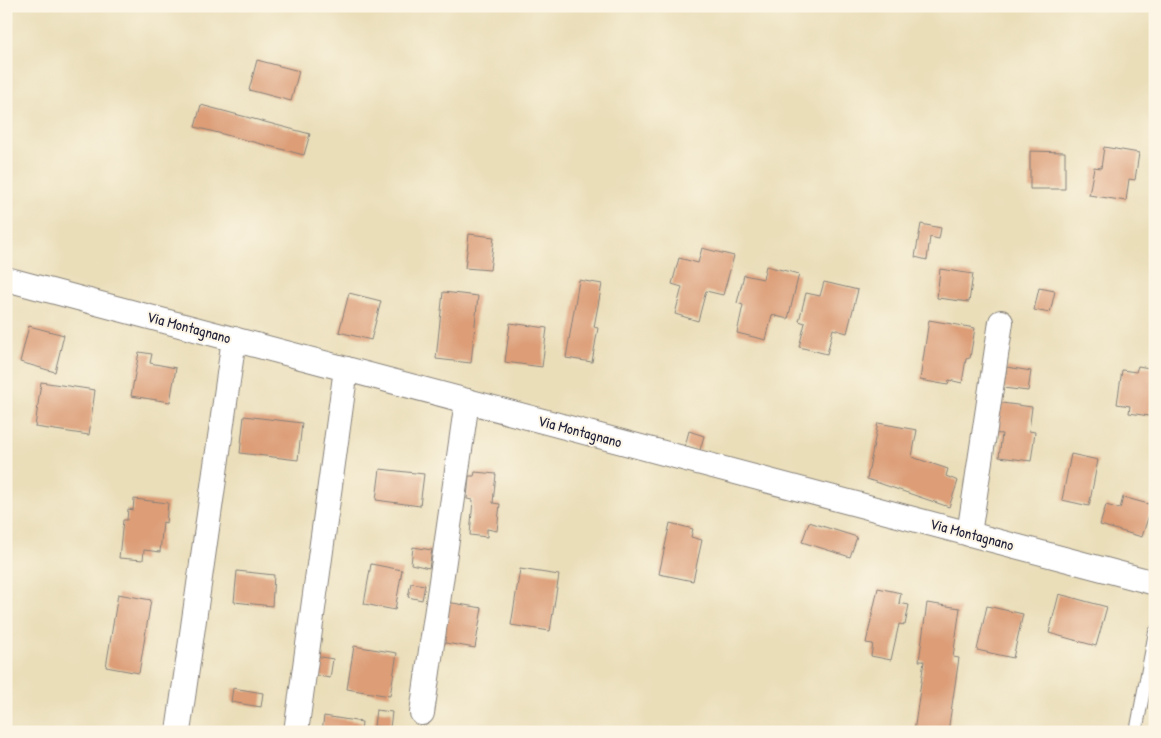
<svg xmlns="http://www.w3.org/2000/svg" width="1161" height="738" font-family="'Patrick Hand',sans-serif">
  <rect width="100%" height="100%" fill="#fcf5e5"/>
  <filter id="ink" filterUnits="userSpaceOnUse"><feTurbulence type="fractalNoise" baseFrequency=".02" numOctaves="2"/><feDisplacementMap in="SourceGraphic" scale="10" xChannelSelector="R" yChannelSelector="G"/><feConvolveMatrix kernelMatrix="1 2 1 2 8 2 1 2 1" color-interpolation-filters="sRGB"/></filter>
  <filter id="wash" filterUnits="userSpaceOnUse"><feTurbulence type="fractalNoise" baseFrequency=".0096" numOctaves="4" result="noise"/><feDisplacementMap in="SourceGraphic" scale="20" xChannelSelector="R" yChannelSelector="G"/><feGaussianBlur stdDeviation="1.12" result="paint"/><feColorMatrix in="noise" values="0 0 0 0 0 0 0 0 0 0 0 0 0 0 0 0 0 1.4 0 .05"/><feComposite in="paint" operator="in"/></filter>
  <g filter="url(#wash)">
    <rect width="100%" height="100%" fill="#eadeb9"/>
    <g id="blocks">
      <!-- building -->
      <g fill="#dc9d77">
        <polygon points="257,60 299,71 291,101 249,90"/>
        <polygon points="201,105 310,134 304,155 195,127"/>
        <polygon points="1104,147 1139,153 1135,180 1129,179 1126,201 1089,195 1094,167 1101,168"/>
        <polygon points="1030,151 1065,152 1065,189 1030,189"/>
        <polygon points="921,224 941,228 939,239 930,237 927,260 915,257"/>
        <polygon points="469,234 494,237 490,270 465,268"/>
        <polygon points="702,248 734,256 723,295 706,291 698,321 675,314 682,287 672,284 679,258 698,263"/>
        <polygon points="766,266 799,274 788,319 772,315 766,340 737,333 743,305 737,303 744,275 763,279"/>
        <polygon points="940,269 973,274 969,302 937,298"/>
        <polygon points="579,280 602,284 594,327 598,328 592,362 566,358"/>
        <polygon points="824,282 858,290 847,333 833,329 827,354 799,347 805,323 799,321 806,293 820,296"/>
        <polygon points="1039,288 1055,291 1050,313 1034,310"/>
        <polygon points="443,292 478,296 471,363 436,359"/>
        <polygon points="349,293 381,301 371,340 339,332"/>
        <polygon points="929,320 975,328 970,358 966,359 962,383 949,380 948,385 920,380"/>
        <polygon points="510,323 547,328 542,367 505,362"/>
        <polygon points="29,326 64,335 55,372 20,362"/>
        <polygon points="139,352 152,354 150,363 176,368 170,402 131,396"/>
        <polygon points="1138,366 1155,369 1155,408 1151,408 1149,416 1129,413 1130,406 1117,404 1122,370 1136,372"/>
        <polygon points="1007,367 1031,371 1028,391 1003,388"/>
        <polygon points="41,382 95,390 89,435 35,427"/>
        <polygon points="994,402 1032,407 1029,431 1035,432 1031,461 999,457 1002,434 990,433"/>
        <polygon points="244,416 302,423 298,460 240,453"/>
        <polygon points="878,423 917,430 912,457 948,469 946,476 958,481 949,507 867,479"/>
        <polygon points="689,431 704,436 700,450 685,446"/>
        <polygon points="1071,454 1098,460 1089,506 1062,500"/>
        <polygon points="380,469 424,474 420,506 376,500"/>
        <polygon points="475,472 496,474 493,503 500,504 497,531 487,529 487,537 470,535 473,500 467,499 469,476 474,476"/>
        <polygon points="1123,497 1152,505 1142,537 1100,525 1106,505 1120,509"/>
        <polygon points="134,499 168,503 166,523 163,522 160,552 144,550 143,560 119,558 123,520 127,520 128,509 133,510"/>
        <polygon points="809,522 857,537 850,557 802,542"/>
        <polygon points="670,523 693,529 691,537 702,540 693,581 659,574"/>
        <polygon points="413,547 432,550 429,568 411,564"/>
        <polygon points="371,564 402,570 395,610 364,604"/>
        <polygon points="520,569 559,575 550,631 511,625"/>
        <polygon points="237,571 274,575 272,606 234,602"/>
        <polygon points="411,583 425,585 422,600 408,597"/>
        <polygon points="878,588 901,593 899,603 909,605 905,625 899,624 891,660 871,656 873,644 866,643"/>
        <polygon points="118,594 151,600 139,673 106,667"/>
        <polygon points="1059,594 1107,607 1096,646 1049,633"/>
        <polygon points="447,602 482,608 475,648 440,642"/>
        <polygon points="927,603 960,608 953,657 959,658 948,732 914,732 924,661 919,661"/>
        <polygon points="987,606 1023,614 1013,658 977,650"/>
        <polygon points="354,646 397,653 390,696 347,689"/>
        <polygon points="316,656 333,659 330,678 312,675"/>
        <polygon points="233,688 263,693 261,707 231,702"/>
        <polygon points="376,710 392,712 390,728 374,726"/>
        <polygon points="324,716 362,722 361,732 322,732"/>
      </g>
    </g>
  </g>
  <g filter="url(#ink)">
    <use href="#blocks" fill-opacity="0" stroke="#86807a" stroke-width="1"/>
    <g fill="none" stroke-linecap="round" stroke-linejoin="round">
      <defs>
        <polyline id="lane" points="1136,732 1155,632"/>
        <g id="street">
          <polyline points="6,279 1155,583"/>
          <polyline points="969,534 1001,322"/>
          <polyline points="422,713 467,401"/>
          <polyline points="178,732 234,339"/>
          <polyline points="296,732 346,369"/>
        </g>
      </defs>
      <!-- lane casing -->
      <use href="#lane" stroke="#86807a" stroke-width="14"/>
      <!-- street casing -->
      <use href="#street" stroke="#86807a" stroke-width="26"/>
      <!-- lane -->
      <use href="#lane" stroke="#fff" stroke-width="12"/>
      <!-- street -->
      <use href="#street" stroke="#fff" stroke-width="24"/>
    </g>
  </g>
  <g text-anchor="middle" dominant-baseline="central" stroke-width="4" stroke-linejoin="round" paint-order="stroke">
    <!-- street labels -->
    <g font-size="15" fill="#22223b" stroke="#fcf5e5">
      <text transform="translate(189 327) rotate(15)">Via Montagnano</text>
      <text transform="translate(580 431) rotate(15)">Via Montagnano</text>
      <text transform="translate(972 534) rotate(15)">Via Montagnano</text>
    </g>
  </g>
  <!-- margin -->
  <rect width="1161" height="738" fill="none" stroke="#fcf5e5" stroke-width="25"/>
</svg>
